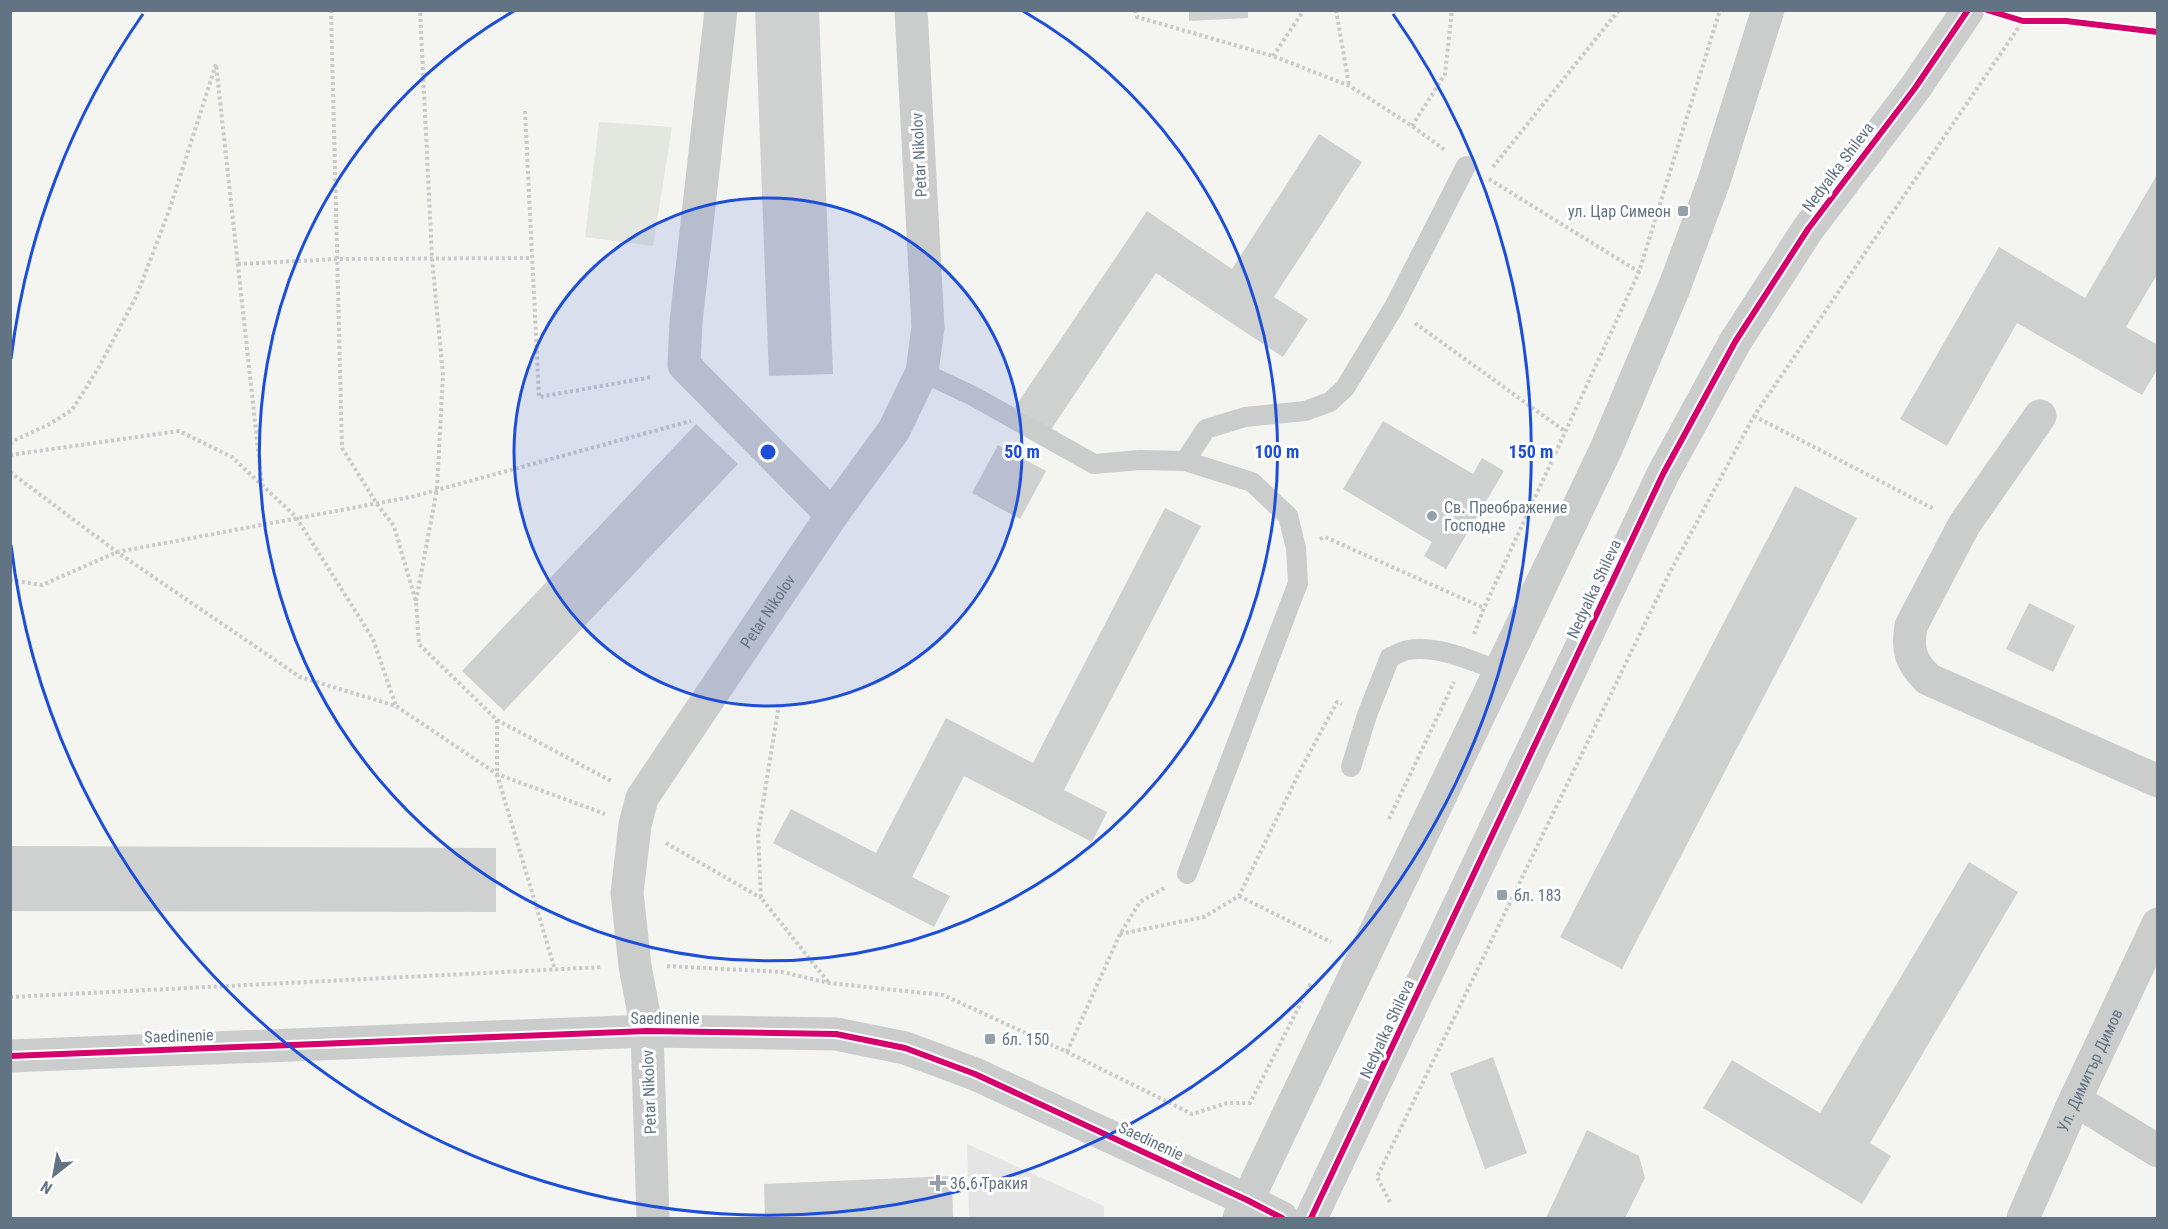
<svg xmlns="http://www.w3.org/2000/svg" width="2168" height="1229" font-family="'Roboto Condensed',sans-serif">
  <rect width="100%" height="100%" fill="#f4f4f1"/>
  <!-- built -->
  <polygon fill="#e4e5e4" points="967,1144 1104,1206 1104,1218 969,1218"/>
  <!-- green -->
  <polygon fill="#e3e7df" points="599,122 672,127 653,246 585,237"/>
  <!-- building -->
  <g fill="#cfd0d0">
    <polygon points="755,10 819,10 833,374 769,376"/>
    <polygon points="1189,10 1248,10 1248,18 1189,21"/>
    <polygon points="1319,134 1362,162 1274,297 1308,319 1283,357 1156,273 1050,431 1015,407 1147,211 1232,269"/>
    <polygon points="2158,173 2158,273 2126,327 2158,345 2158,368 2142,395 2017,323 1947,446 1900,419 1999,247 2085,298"/>
    <polygon points="1383,421 1473,474 1482,458 1504,471 1446,569 1424,556 1432,542 1343,489"/>
    <polygon points="696,424 738,464 504,711 462,671"/>
    <polygon points="998,445 1046,471 1020,519 972,493"/>
    <polygon points="1795,486 1857,518 1622,969 1560,937"/>
    <polygon points="1165,508 1201,526 1064,790 1107,812 1092,842 964,776 912,877 950,896 934,927 773,843 791,809 876,853 946,718 1033,763"/>
    <polygon points="2029,603 2075,626 2053,672 2006,649"/>
    <polygon points="10,846 496,848 496,912 10,911"/>
    <polygon points="1969,862 2018,892 1870,1143 1891,1156 1862,1204 1703,1108 1732,1060 1820,1113"/>
    <polygon points="1493,1057 1527,1153 1485,1169 1450,1073"/>
    <polygon points="1587,1130 1639,1156 1645,1178 1625,1218 1546,1218"/>
    <polygon points="952,1176 953,1218 765,1218 764,1184"/>
  </g>
  <g fill="none" stroke-linecap="round" stroke-linejoin="round">
    <!-- path -->
    <g stroke="#c9caca" stroke-width="4" stroke-dasharray="3 3" stroke-linecap="butt">
      <polyline points="331,10 342,448 377,504 394,526 416,602 419,644 497,720 613,782"/>
      <polyline points="1135,10 1137,17 1273,56 1350,86 1412,126 1445,150"/>
      <polyline points="1336,10 1349,85"/>
      <polyline points="1273,56 1304,10"/>
      <polyline points="525,111 539,397 652,377"/>
      <polyline points="1412,126 1445,74 1452,10"/>
      <polyline points="1493,167 1619,10"/>
      <polyline points="1489,179 1639,272"/>
      <polyline points="238,264 338,259 532,258"/>
      <polyline points="1415,323 1566,432"/>
      <polyline points="1754,416 1934,509"/>
      <polyline points="10,444 17,439 48,425 72,410 99,367 137,295 170,208 216,64 262,486"/>
      <polyline points="10,455 179,431 232,457 296,517 373,639 396,706"/>
      <polyline points="10,472 117,552 300,677 396,706 497,774 605,814"/>
      <polyline points="1320,539 1325,537 1484,608"/>
      <polyline points="10,580 42,585 117,552 411,497 691,421"/>
      <polyline points="416,601 437,489 443,375 432,258 420,10"/>
      <polyline points="1474,634 1484,608 1639,272 1720,10"/>
      <polyline points="779,704 758,834 761,898 829,983"/>
      <polyline points="497,720 497,774 555,970"/>
      <polyline points="1389,819 1454,682"/>
      <polyline points="666,843 761,898"/>
      <polyline points="1239,896 1331,942"/>
      <polyline points="1120,934 1204,917 1239,896 1302,767 1337,702 1342,704"/>
      <polyline points="667,966 782,972 829,983 943,995 1067,1052 1192,1114 1227,1103 1250,1103 1311,983"/>
      <polyline points="10,997 603,967"/>
      <polyline points="1067,1052 1120,934 1140,902 1166,887"/>
      <polyline points="1390,1202 1377,1177 1669,574 1754,416 2023,21"/>
    </g>
    <!-- service -->
    <g stroke="#cbcdcd" stroke-width="20">
      <polyline points="922,372 973,396 1094,464 1140,460 1185,461 1252,482 1288,516 1296,548 1298,583 1187,874"/>
      <polyline points="1185,461 1206,429 1245,417 1305,411 1330,402 1345,388 1394,307 1466,166"/>
      <path d="M1351,767L1367,715L1390,657C1396,655 1402,651 1408,650C1438,645 1472,661 1500,671"/>
    </g>
    <!-- minor -->
    <g stroke="#cbcdcd" stroke-width="33">
      <polyline points="721,10 686,322 684,365 832,515"/>
      <path d="M2040,416L1964,525L1911,626C1907,650 1910,661 1928,679L2158,781"/>
      <polyline points="2075,1100 2158,1151"/>
      <path id="s1" d="M653,1218L647,1031L635,966L627,893L635,825L642,798L832,515L894,430L922,372L928,327L911,10"/>
      <path id="s2" d="M2023,1218L2075,1100L2158,924"/>
    </g>
    <!-- tertiary -->
    <g stroke="#cbcdcd" stroke-width="33">
      <polyline points="10,1056 647,1031 836,1034 905,1048 975,1074 1247,1200 1282,1218"/>
      <polyline points="1239,1218 1606,449 1674,288 1714,181 1768,10"/>
      <polyline points="1311,1218 1663,474 1735,342 1808,229 1915,88 1968,10"/>
    </g>
    <defs>
      <g id="cycleway">
        <polyline points="1987,10 2023,21 2066,21 2158,32"/>
        <polyline points="10,1056 647,1031 836,1034 905,1048 975,1074 1247,1200 1282,1218"/>
        <polyline points="1311,1218 1663,474 1735,342 1808,229 1915,88 1968,10"/>
      </g>
    </defs>
    <!-- cycleway casing -->
    <use href="#cycleway" stroke="#fff" stroke-width="10"/>
    <!-- cycleway -->
    <use href="#cycleway" stroke="#d6006c" stroke-width="6"/>
  </g>
  <!-- distance rings -->
  <circle cx="768" cy="452" r="254" fill="#1d4ed8" fill-opacity=".12"/>
  <g fill="none" stroke="#1d4ed8" stroke-width="3">
    <circle cx="768" cy="452" r="254"/>
    <path d="M1023 11A509 509 0 1 1 514 11"/>
    <path d="M11 359A763 763 0 0 1 143 14M1393 14A763 763 0 1 1 11 545"/>
  </g>
  <!-- markers -->
  <g fill="#95a1aa" stroke="#fff" stroke-width="2">
    <rect x="1677" y="205" width="12" height="12" rx="3"/>
    <circle cx="1432" cy="516" r="6"/>
    <rect x="1496" y="889" width="12" height="12" rx="3"/>
    <rect x="984" y="1033" width="12" height="12" rx="3"/>
    <path d="M935 1174h6v6h6v6h-6v6h-6v-6h-6v-6h6z"/>
  </g>
  <g text-anchor="middle" dominant-baseline="central" stroke-width="6" stroke-linejoin="round" paint-order="stroke">
    <!-- street labels -->
    <g font-size="16" fill="#627484" stroke="#fff">
      <text transform="translate(919 155) rotate(-93)">Petar Nikolov</text>
      <text transform="translate(1838 167) rotate(-53)">Nedyalka Shileva</text>
      <text transform="translate(1594 589) rotate(-65)">Nedyalka Shileva</text>
      <text stroke="none"><textPath href="#s1" startOffset="648">Petar Nikolov</textPath></text>
      <text x="665" y="1018">Saedinenie</text>
      <text transform="translate(1387 1029) rotate(-65)">Nedyalka Shileva</text>
      <text transform="translate(179 1036) rotate(-2)">Saedinenie</text>
      <text stroke="none"><textPath href="#s2" startOffset="162">Ул. Димитър Димов</textPath></text>
      <text transform="translate(649 1092) rotate(-92)">Petar Nikolov</text>
      <text transform="translate(1151 1141) rotate(25)">Saedinenie</text>
    </g>
    <!-- poi labels -->
    <g font-size="16" fill="#627484" stroke="#fff" text-anchor="start">
      <text x="1671" y="211" text-anchor="end">ул. Цар Симеон</text>
      <text x="1444" y="507">Св. Преображение<tspan x="1444" dy="18">Господне</tspan></text>
      <text x="1514" y="895">бл. 183</text>
      <text x="1002" y="1039">бл. 150</text>
      <text x="950" y="1183">36.6 Тракия</text>
    </g>
  </g>
  <circle cx="768" cy="452" r="9" fill="#1d4ed8" stroke="#fff" stroke-width="3"/>
  <g font-size="18" text-anchor="middle" font-weight="bold" fill="#1d4ed8" stroke="#fff" stroke-width="6" stroke-linejoin="round" paint-order="stroke">
    <text x="1022" y="458">50 m</text>
    <text x="1277" y="458">100 m</text>
    <text x="1531" y="458">150 m</text>
  </g>
  <!-- border -->
  <rect width="2168" height="1229" fill="none" stroke="#627484" stroke-width="24"/>
  <!-- north arrow -->
  <g transform="translate(54 1175) rotate(211)" stroke="#ffffff" stroke-width="4.5" paint-order="stroke">
  <path d="M0-4.5L10 22L0 15L-10 22Z" fill="#627484"/>
  <text y="-9" font-size="16" font-weight="bold" text-anchor="middle" fill="#627484">N</text>
  </g>
</svg>
